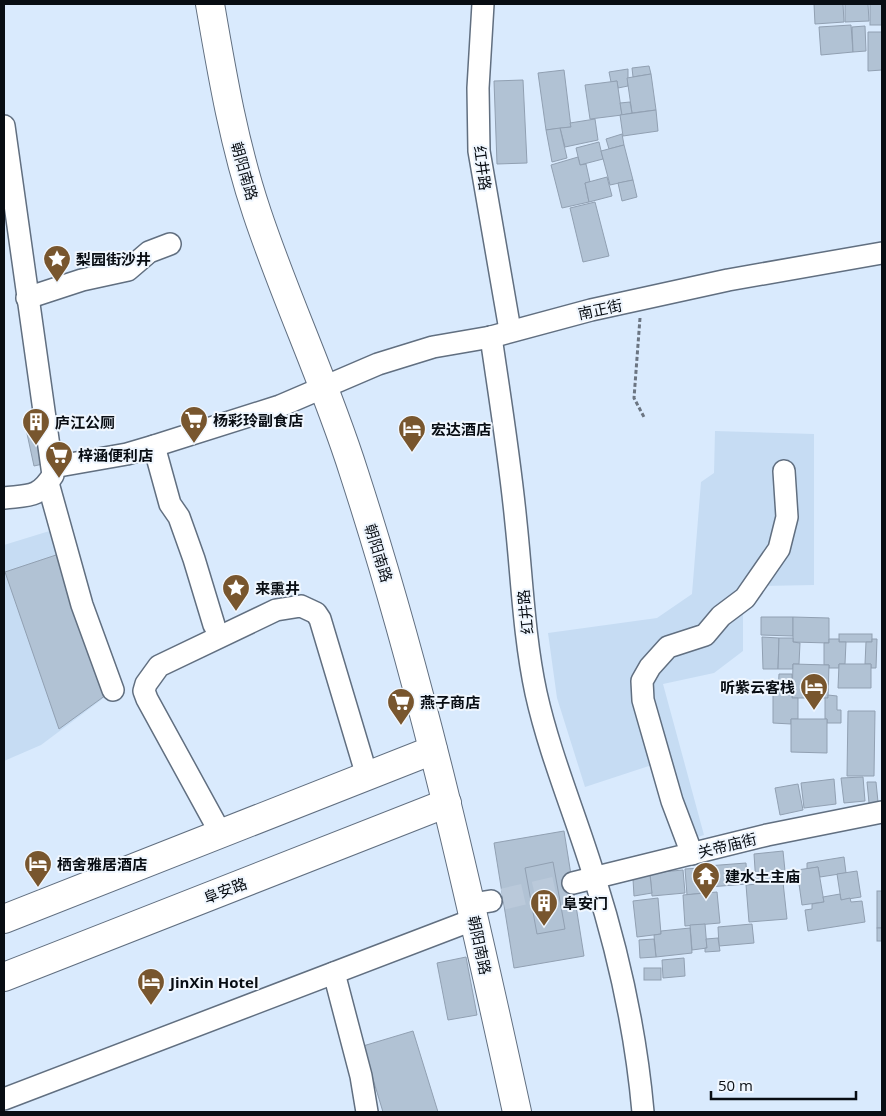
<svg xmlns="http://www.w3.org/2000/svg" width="886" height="1116" font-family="'Open Sans','Noto Sans SC',sans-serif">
  <rect width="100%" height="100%" fill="#d9eafd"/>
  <!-- built -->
  <g fill="#c6dcf3">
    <polygon points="715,431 814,434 814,585 762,586 743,614 743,651 714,673 663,684 704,835 682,842 655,764 585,787 557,698 548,633 657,618 692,594 701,482 714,473"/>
    <polygon points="56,529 109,694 41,745 4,761 4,545"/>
  </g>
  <!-- building -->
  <g fill="#b1c2d4" stroke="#91a0b2">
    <polygon points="814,4 843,4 844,22 815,24"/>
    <polygon points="845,4 868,4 869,21 845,22"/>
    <rect x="870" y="4" width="12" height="21"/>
    <polygon points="851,25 853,52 821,55 819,27"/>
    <polygon points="865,26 866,51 853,52 852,27"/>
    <polygon points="868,32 882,32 882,70 868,71"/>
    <polygon points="649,66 651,74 633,77 632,68"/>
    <polygon points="628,69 628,86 618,88 617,81 611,82 609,72"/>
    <polygon points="564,70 571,127 546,130 538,73"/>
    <polygon points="651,74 656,110 632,113 627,78"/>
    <polygon points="523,80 527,163 497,164 494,81"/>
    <polygon points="617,81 622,115 590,119 585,85"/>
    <polygon points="630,102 632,113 622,115 620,103"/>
    <polygon points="656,110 658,131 623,136 620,115"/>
    <polygon points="595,119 598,140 565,147 560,128 571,127 570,123"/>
    <polygon points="560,128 567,158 552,162 546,130"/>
    <polygon points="622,134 624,145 609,149 606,139"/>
    <polygon points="599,142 603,159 580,165 576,148"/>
    <polygon points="624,145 633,180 610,185 601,151"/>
    <polygon points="578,157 580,165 586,164 590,182 585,183 589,202 562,208 551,165"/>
    <polygon points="607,177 612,196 589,202 585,183"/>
    <polygon points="633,180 637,197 622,201 618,183"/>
    <polygon points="595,202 609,256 583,262 570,208"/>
    <polygon points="39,426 47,463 34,466 26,429"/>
    <polygon points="59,554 106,695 59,729 5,572"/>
    <polygon points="761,617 793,617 793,636 761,635"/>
    <polygon points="793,617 829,618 829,643 793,642"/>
    <rect x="839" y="634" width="33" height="8"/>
    <polygon points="762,637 779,638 778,669 763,669"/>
    <polygon points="779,638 793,638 793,642 800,643 799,664 793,664 793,669 778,669"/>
    <polygon points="829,639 839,639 839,642 846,642 845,664 839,664 839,668 829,668 829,665 824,665 824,643 829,643"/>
    <polygon points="872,639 877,639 876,668 871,668 871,664 865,664 866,642 872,642"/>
    <polygon points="793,664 829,665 828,698 792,698"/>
    <polygon points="839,664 871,664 871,688 838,688"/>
    <polygon points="779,674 792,674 792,693 778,692"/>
    <polygon points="773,692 792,693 792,698 798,698 798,719 791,719 791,724 773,723"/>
    <polygon points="828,695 837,696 837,710 841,710 841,723 827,723 827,719 825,719 825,698 828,698"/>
    <polygon points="848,711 875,711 874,776 847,776"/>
    <polygon points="791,719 827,719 827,753 791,752"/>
    <polygon points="863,777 865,801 844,803 841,778"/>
    <polygon points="834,779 836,804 804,808 801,783"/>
    <polygon points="867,782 876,782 878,802 869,803"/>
    <polygon points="798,784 803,810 780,815 775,788"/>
    <polygon points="564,831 584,956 514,968 494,843"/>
    <polygon points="783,851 786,881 756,884 754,854"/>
    <polygon points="844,857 846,873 820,877 818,867 807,869 807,863"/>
    <polygon points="553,862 565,929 537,934 525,868"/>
    <polygon points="746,863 747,884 709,887 707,866"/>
    <polygon points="707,866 708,876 701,876 700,867"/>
    <polygon points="818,867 824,902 802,905 797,870"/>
    <polygon points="700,868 702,893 687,895 685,869"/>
    <polygon points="683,870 685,893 652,896 650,873"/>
    <polygon points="857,871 861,897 841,900 837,874"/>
    <polygon points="650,875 652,893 634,896 633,879"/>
    <polygon points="783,882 787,919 749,922 746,885"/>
    <rect x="877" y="891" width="5" height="37"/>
    <polygon points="717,892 720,923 685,926 683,895"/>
    <polygon points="840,894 841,900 850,898 851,902 862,901 865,922 808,931 805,910 812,909 812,904 824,902 823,897"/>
    <polygon points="658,898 661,934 637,937 633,901"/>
    <polygon points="705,924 707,948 692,950 690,925"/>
    <polygon points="752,924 754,943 719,946 718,927"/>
    <polygon points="690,928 692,953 656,957 654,935 661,934 661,931"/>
    <rect x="877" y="928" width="5" height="13"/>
    <polygon points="718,938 720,951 705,952 705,948 707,948 706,939"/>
    <polygon points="654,939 656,957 640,958 639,940"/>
    <polygon points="466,957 477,1015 448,1020 437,963"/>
    <polygon points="684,958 685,976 663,978 662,960"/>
    <rect x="644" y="968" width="17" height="12"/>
    <polygon points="413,1031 438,1112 383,1112 363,1046"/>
  </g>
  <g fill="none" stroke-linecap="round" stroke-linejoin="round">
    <!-- minor-tunnel -->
    <polyline stroke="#bac9da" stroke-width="21" stroke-dasharray="21 11" stroke-linecap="butt" points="503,899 573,883"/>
    <defs>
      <g id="minor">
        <polyline points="483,4 478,88 479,151 510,330"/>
        <path d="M4,126L53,475C39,498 29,495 4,498"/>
        <polyline points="27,298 82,280 128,270 149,252 170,244"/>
        <path d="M491,337C500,399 510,460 516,523C522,579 524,637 536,693C550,756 576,816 595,879C619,955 636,1033 643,1112"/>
        <polyline points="154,446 170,504 179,517 194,559 214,625"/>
        <polyline points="53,467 127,454 154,446 280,406 378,364 433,347 491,337 591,310 728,280 882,253"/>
        <polyline points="48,483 82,605 113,690"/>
        <polyline points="221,834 147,699 144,691 146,684 159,666 276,610 301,606 316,613 320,619 367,776"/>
        <polyline points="692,854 672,801 643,700 642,681 650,667 668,647 705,635 721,616 745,598 779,549 787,517 784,471"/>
        <polyline points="573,883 767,835 882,812"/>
        <polyline points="472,904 491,901"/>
        <polyline points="334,973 361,1076 367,1112"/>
        <polyline points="4,1099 475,919"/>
      </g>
      <g id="major">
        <path d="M210,4C222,74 234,145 257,213C286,300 326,384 354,473C422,682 470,897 517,1112"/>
        <polyline points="4,919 433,750"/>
        <polyline points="4,977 447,803"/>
      </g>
    </defs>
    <!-- minor casing -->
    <use href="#minor" stroke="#616f80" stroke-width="24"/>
    <!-- major casing -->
    <use href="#major" stroke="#616f80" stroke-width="30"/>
    <!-- path -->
    <polyline stroke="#6b7582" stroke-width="3" stroke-dasharray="4 2.5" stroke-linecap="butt" points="640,318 634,398 645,419"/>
    <!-- minor -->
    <use href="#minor" stroke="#fff" stroke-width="21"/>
    <!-- major -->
    <use href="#major" stroke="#fff" stroke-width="28"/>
  </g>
  <!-- icons -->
  <defs>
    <symbol id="sight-pin" viewBox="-11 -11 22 30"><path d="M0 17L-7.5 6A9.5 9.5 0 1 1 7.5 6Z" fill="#78562e" stroke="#eff6fe"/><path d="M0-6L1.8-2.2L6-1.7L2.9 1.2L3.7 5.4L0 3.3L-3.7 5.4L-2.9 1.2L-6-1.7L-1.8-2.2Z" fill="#fff"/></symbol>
    <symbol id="supermarket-pin" viewBox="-11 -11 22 30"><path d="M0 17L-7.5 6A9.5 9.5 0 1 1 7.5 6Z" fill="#78562e" stroke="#eff6fe"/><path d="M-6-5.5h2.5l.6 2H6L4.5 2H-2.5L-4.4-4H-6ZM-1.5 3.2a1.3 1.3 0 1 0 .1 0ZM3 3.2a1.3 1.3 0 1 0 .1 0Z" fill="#fff"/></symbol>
    <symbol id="building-pin" viewBox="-11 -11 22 30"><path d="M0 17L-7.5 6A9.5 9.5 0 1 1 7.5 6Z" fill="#78562e" stroke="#eff6fe"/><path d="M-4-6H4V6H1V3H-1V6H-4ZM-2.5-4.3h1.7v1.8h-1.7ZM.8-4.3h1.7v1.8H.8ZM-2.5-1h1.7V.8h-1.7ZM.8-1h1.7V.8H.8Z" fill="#fff"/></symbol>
    <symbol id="hotel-pin" viewBox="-11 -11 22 30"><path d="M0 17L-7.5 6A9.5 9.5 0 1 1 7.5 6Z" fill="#78562e" stroke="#eff6fe"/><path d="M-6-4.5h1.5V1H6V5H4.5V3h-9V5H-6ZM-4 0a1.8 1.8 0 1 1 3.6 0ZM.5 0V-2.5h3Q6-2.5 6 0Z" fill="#fff"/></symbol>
    <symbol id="temple-pin" viewBox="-11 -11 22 30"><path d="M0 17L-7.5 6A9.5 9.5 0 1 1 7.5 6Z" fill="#78562e" stroke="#eff6fe"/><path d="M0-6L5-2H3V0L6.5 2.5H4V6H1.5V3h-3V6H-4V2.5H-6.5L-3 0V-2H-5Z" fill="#fff"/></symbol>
  </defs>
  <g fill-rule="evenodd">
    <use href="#sight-pin" x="41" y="243" width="32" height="43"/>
    <use href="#supermarket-pin" x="178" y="404" width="32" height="43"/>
    <use href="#building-pin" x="20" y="406" width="32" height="43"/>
    <use href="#hotel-pin" x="396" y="413" width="32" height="43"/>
    <use href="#supermarket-pin" x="43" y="439" width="32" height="43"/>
    <use href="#sight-pin" x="220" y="572" width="32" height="43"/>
    <use href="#hotel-pin" x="798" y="671" width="32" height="43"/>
    <use href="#supermarket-pin" x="385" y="686" width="32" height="43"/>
    <use href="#hotel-pin" x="22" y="848" width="32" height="43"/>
    <use href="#temple-pin" x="690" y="860" width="32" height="43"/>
    <use href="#building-pin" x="528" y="887" width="32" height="43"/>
    <use href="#hotel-pin" x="135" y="966" width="32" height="43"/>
  </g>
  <g text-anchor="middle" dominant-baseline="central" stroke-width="4" stroke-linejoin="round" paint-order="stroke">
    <!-- street labels -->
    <g font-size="15" fill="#080d13" stroke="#eff6fe">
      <text transform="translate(483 168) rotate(82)">红井路</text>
      <text transform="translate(245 171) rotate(74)">朝阳南路</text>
      <text transform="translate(600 309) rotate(-12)">南正街</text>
      <text transform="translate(379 553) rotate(73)">朝阳南路</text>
      <text transform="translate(525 612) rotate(-96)">红井路</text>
      <text transform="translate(727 845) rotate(-14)">关帝庙街</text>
      <text transform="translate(225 890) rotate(-21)">阜安路</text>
      <text transform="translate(480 945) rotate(78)">朝阳南路</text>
    </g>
    <!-- poi labels -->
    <g font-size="15" font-weight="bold" fill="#080d13" stroke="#eff6fe" text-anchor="start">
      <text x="76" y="259">梨园街沙井</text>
      <text x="213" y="420">杨彩玲副食店</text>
      <text x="55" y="422">庐江公厕</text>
      <text x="431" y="429">宏达酒店</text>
      <text x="78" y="455">梓涵便利店</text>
      <text x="255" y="588">来熏井</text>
      <text x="795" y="687" text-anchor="end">听紫云客栈</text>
      <text x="420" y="702">燕子商店</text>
      <text x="57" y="864">栖舍雅居酒店</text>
      <text x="725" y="876">建水土主庙</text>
      <text x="563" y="903">阜安门</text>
      <text x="170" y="982">JinXin Hotel</text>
    </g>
  </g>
  <!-- border -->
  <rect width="886" height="1116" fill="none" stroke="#080d13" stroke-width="10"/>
  <!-- scale -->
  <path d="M711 1091v8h145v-8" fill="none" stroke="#080d13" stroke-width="2.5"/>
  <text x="718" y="1091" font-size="15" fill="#080d13" stroke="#eff6fe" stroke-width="4" paint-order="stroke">50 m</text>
</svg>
